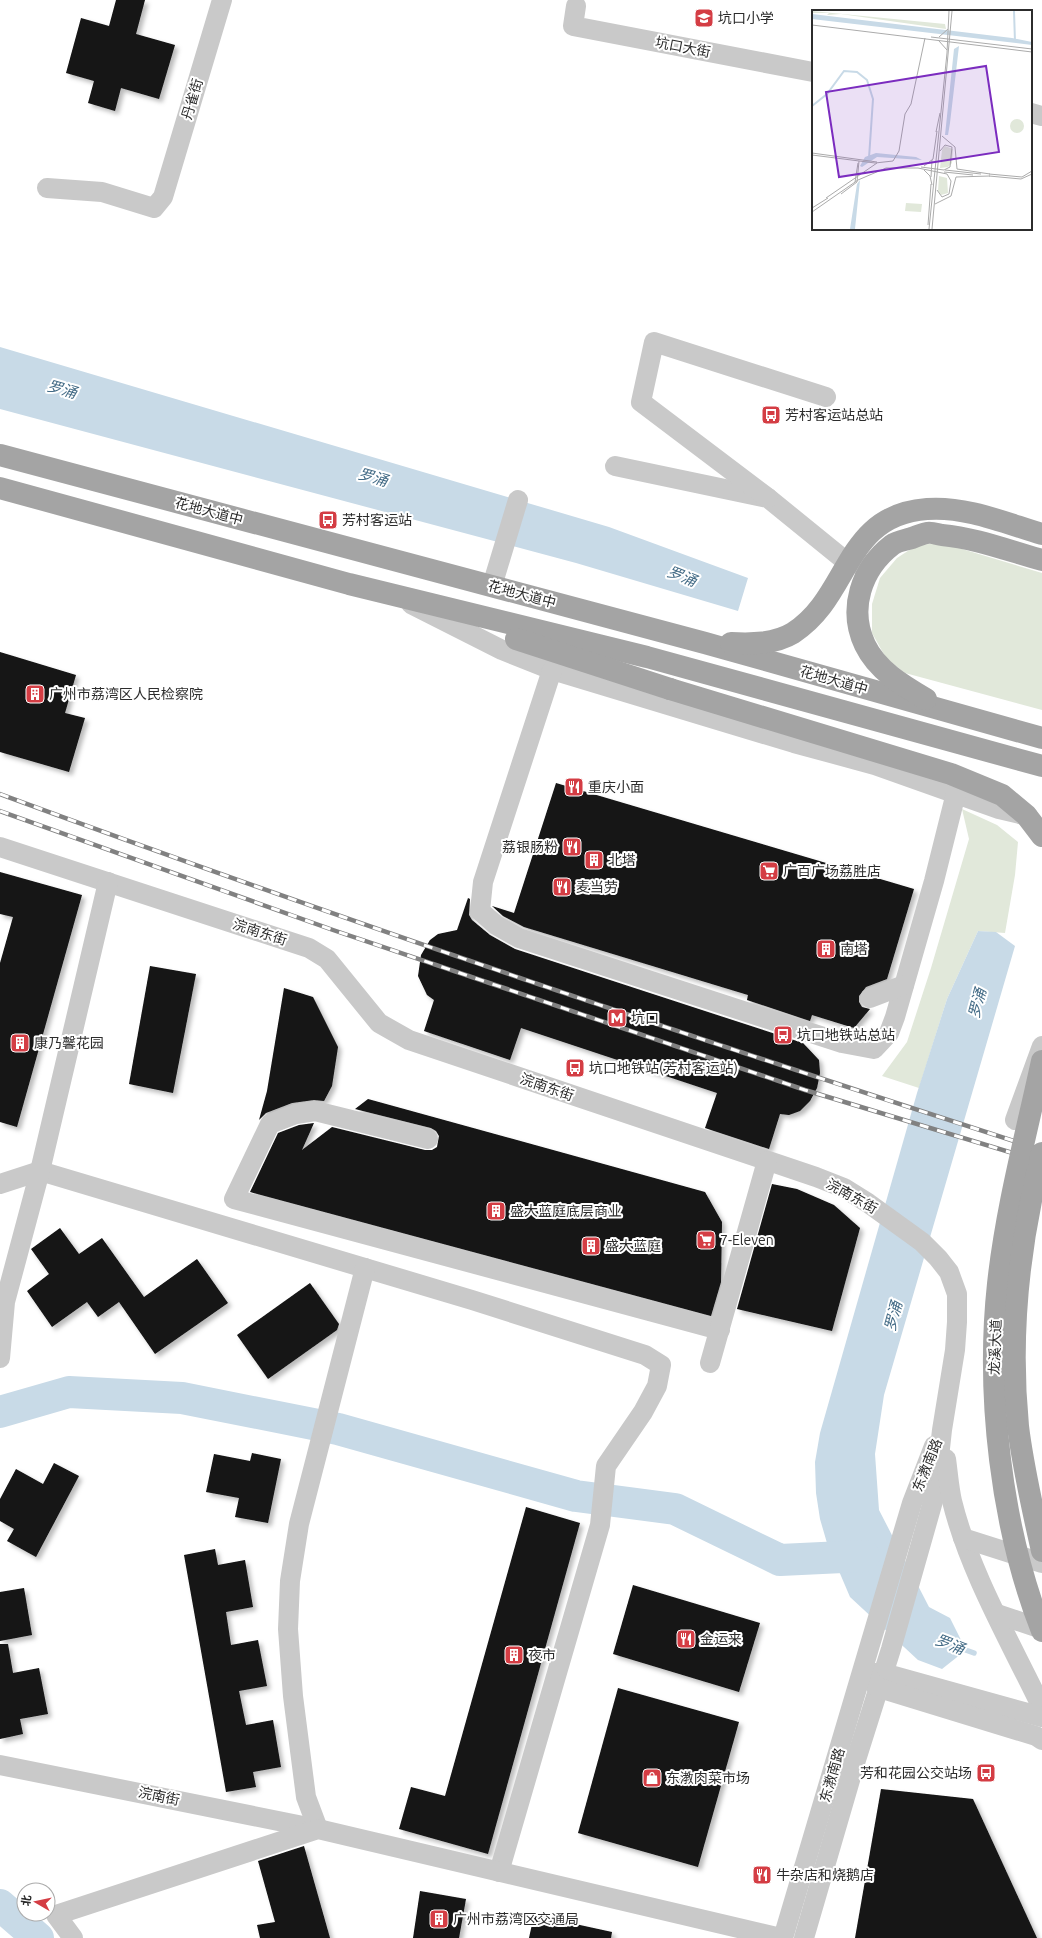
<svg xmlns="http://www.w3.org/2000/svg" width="1042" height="1938" font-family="Ubuntu,'Noto Sans SC',sans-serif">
  <defs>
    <filter id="shadow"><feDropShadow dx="3.5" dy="3.5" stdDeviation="2" flood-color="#0004"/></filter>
  </defs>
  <rect width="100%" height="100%" fill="#fff"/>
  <!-- green -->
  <g fill="#e1e8da">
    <polygon points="942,543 1042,573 1042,710 905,673 886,658 872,633 872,604 880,578 897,558 917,545"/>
    <polygon points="962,809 997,825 1018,842 1015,875 1005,933 978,931 947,999 919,1088 882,1076 907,1042 931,968 969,839"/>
  </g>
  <!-- water -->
  <g fill="#c8dae7">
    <polygon points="0,347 609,527 748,578 738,611 576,563 0,409"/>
    <polygon points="978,931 996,932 1015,946 884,1395 875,1454 879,1510 929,1607 950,1618 966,1650 942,1669 918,1660 850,1597 827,1543 820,1519 816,1493 815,1462 820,1433 917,1093 947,999"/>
  </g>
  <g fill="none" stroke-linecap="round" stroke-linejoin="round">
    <!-- stream -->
    <polyline stroke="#c8dae7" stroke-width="5.5" points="960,1648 974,1653"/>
    <!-- river -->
    <g stroke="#c8dae7" stroke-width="32">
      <polyline points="0,1412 69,1392 182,1398 338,1429 576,1496 675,1509 780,1560 864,1556"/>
      <polyline points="0,1905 38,1938"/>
    </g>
  </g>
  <!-- building -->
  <g fill="#131313" filter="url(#shadow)">
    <polygon points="116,0 145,0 136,34 175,45 159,99 121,88 115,111 88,103 94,81 66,73 81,18 109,26"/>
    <polygon points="0,652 76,675 65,713 85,718 69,772 0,752"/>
    <polygon points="556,783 914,889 887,979 866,987 859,996 859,1002 862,1007 870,1009 854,1028 812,1015 810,1021 747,1000 748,995 524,927 503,916 492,906 514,913"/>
    <polygon points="0,872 82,895 17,1127 0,1122 0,963 13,917 0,914"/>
    <polygon points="468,898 470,899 469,915 472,920 490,935 515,949 803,1043 819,1060 820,1073 817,1088 810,1101 800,1111 789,1115 780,1114 769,1149 705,1128 717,1093 521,1028 510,1060 424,1031 434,1000 427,995 418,976 421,955 430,940 438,934 457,930"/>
    <polygon points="150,966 196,974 173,1093 129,1084"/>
    <polygon points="284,988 313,997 338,1047 332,1086 324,1101 314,1100 292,1103 266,1113 259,1120 267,1091"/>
    <polygon points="368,1099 705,1192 722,1222 721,1282 711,1316 250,1192 278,1133 299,1125 314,1123 302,1150 332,1127 425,1150 432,1150 437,1147 439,1136 436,1131 431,1128 355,1109"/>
    <polygon points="772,1184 797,1189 834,1205 860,1228 832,1331 737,1309"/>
    <polygon points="60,1228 79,1254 102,1238 144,1297 197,1259 228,1303 155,1354 119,1302 98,1317 87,1302 52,1327 27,1291 49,1274 31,1249"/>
    <polygon points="310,1283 339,1324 337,1330 268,1379 237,1335"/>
    <polygon points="252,1453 281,1459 268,1523 235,1517 239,1498 206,1492 214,1454 250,1461"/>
    <polygon points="54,1463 79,1476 36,1557 7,1541 14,1529 0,1521 0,1499 16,1469 43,1484"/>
    <polygon points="526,1507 580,1523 488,1854 399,1829 411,1787 445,1796"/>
    <polygon points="215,1549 218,1565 245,1560 253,1607 226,1612 231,1645 258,1640 267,1686 239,1691 246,1725 273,1720 281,1767 253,1772 256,1787 226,1792 184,1555"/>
    <polygon points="633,1585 760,1623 739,1692 613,1654"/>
    <polygon points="24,1588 32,1635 0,1641 0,1592"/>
    <polygon points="0,1644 8,1644 13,1673 39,1668 48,1714 20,1719 23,1734 0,1739"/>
    <polygon points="618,1688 739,1722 698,1867 578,1833"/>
    <polygon points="881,1789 973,1799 1037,1938 855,1938"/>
    <polygon points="304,1846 330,1938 260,1938 257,1925 275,1922 258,1861"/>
    <polygon points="420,1891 466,1899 459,1938 413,1938"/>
    <polygon points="534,1915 612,1932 611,1938 529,1938"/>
  </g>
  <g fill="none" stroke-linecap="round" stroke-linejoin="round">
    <!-- minor -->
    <g stroke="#c9c9c9" stroke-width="20">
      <polyline points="576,6 573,26 813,72"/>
      <polyline points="1031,113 1042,116"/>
      <polyline points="47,188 102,192 154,208 163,197 222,0"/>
      <polyline points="615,466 768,498 848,563 863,564"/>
      <polyline points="768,498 641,402 654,342 826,397"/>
      <polyline points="492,586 518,500"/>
      <polyline points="411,604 502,650 552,670 794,743 875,765 999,809 1028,816"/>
      <polyline points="552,670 483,882 480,911 496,925 519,938 842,1043 874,1049 889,1033 895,1017 934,881 956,793"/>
      <polyline points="0,847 309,948 327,959 379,1023 409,1040 816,1177 844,1188 868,1203 922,1242 938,1258 949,1272 957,1294 957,1322 955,1350 942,1430 935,1494 891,1649 855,1763 804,1938"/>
      <polyline points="870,998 904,985"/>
      <polyline points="1015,1120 1042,1046"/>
      <polyline points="428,1139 315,1111 296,1114 270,1124 234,1199 720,1330"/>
      <polyline points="0,1184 40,1171 472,1300 645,1355 661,1365 657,1386 643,1412 606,1466 600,1525 499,1872"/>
      <polyline points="0,1358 5,1302 40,1171 108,882"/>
      <polyline points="710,1363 767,1161"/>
      <path d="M946,1459C948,1473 949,1488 952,1501C969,1571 1011,1643 1042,1708"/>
      <polyline points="963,1538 1042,1563"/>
      <polyline points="997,1614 1042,1629"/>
      <polyline points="870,1673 883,1673 1042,1717"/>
      <polyline points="869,1679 879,1688 1036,1736 1042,1740"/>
      <polyline points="0,1765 318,1829"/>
      <polyline points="318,1829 306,1797 293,1696 288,1629 290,1581 299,1524 365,1268"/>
      <polyline points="73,1938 56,1915 318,1829 781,1938"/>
      <polyline points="783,1938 912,1503 934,1446"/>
    </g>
    <!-- major -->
    <g stroke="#a4a4a4" stroke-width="22">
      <polyline points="0,455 705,643 1042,738"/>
      <polyline points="0,488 349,584 647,657 1042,766"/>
      <polyline points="516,639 670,689"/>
      <path d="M731,643C751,644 775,644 793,633C851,596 843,515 927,509C966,506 1005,523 1042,534"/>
      <path d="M926,699C902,685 877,670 865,645C848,609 861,569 892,545C897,541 906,540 912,538C917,536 922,534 927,533C931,532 937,534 942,535C976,538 1009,551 1042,560"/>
    </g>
    <defs>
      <g id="rail">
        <path d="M0,794C345,921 692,1038 1042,1150"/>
        <polyline points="0,811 333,930 805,1090 1042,1162"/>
      </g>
    </defs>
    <!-- rail casing -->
    <use href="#rail" stroke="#818181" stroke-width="4.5"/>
    <!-- rail -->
    <use href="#rail" stroke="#fff" stroke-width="3" stroke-dasharray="9" stroke-linecap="butt"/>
    <!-- major-bridge -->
    <g stroke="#a4a4a4" stroke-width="22">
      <polyline points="670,689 951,774 1002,795 1026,815 1042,836"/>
      <path d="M1042,1061C1026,1135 1006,1209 998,1284C986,1395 1001,1527 1042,1631"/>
      <path d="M1042,1153C1019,1242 1009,1334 1018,1426C1023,1468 1033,1510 1042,1551"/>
    </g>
  </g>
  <!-- icons -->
  <defs>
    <symbol id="school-square" viewBox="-11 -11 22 22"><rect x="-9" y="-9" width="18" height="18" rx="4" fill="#d43d44" stroke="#fff"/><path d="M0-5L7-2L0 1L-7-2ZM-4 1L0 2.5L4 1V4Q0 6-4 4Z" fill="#fff"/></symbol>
    <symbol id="bus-square" viewBox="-11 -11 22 22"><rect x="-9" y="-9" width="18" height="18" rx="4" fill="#d43d44" stroke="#fff"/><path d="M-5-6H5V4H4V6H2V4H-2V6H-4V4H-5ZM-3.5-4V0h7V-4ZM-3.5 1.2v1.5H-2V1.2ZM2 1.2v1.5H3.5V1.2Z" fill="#fff"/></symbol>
    <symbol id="building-square" viewBox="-11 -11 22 22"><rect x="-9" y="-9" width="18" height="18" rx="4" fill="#d43d44" stroke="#fff"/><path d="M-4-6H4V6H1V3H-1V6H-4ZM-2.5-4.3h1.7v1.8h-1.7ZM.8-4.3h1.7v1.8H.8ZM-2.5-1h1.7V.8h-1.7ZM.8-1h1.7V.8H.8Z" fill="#fff"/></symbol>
    <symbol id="restaurant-square" viewBox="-11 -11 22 22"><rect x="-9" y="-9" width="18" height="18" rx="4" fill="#d43d44" stroke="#fff"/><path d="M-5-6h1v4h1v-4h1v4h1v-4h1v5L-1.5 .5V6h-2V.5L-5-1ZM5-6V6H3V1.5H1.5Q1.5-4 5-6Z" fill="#fff"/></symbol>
    <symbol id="supermarket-square" viewBox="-11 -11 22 22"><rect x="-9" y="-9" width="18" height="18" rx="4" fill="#d43d44" stroke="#fff"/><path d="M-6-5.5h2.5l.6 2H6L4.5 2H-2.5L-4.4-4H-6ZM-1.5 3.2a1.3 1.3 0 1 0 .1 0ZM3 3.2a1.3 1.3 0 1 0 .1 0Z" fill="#fff"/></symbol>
    <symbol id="metro-square" viewBox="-11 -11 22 22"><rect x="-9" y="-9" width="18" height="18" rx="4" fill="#d43d44" stroke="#fff"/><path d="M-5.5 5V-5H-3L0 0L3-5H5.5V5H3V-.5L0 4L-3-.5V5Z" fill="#fff"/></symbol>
    <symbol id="shop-square" viewBox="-11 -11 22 22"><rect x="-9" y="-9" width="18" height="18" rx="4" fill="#d43d44" stroke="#fff"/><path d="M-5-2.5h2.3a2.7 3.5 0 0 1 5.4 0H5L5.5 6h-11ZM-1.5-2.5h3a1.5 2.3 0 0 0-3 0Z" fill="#fff"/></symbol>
  </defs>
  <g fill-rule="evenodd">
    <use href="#school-square" x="693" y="7" width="22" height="22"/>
    <use href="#bus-square" x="760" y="404" width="22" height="22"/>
    <use href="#bus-square" x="317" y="509" width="22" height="22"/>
    <use href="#building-square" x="24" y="683" width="22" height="22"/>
    <use href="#restaurant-square" x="563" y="776" width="22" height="22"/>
    <use href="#restaurant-square" x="561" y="836" width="22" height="22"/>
    <use href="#building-square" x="583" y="849" width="22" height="22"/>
    <use href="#supermarket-square" x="758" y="860" width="22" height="22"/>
    <use href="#restaurant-square" x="551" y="876" width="22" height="22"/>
    <use href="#building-square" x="815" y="938" width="22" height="22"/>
    <use href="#metro-square" x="606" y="1007" width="22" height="22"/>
    <use href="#bus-square" x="772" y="1024" width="22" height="22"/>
    <use href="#building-square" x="9" y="1032" width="22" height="22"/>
    <use href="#bus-square" x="564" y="1057" width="22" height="22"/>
    <use href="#building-square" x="485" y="1200" width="22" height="22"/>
    <use href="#supermarket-square" x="695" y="1229" width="22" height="22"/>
    <use href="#building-square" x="580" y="1235" width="22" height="22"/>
    <use href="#restaurant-square" x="675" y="1628" width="22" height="22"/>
    <use href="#building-square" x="503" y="1644" width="22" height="22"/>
    <use href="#bus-square" x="975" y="1762" width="22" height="22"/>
    <use href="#shop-square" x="641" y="1767" width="22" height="22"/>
    <use href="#restaurant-square" x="751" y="1864" width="22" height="22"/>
    <use href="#building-square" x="428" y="1908" width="22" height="22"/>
  </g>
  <g text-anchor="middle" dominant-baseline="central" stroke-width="4" stroke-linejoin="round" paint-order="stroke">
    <!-- poi labels -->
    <g font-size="14" fill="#2c2c2c" stroke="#fff" text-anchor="start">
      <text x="718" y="18">坑口小学</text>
      <text x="785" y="415">芳村客运站总站</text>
      <text x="342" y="520">芳村客运站</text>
      <text x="49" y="694">广州市荔湾区人民检察院</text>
      <text x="588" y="787">重庆小面</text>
      <text x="558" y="847" text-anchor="end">荔银肠粉</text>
      <text x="608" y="860">北塔</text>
      <text x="783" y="871">广百广场荔胜店</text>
      <text x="576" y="887">麦当劳</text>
      <text x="840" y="949">南塔</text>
      <text x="631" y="1018">坑口</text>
      <text x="797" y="1035">坑口地铁站总站</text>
      <text x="34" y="1043">康乃馨花园</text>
      <text x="589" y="1068">坑口地铁站(芳村客运站)</text>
      <text x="510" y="1211">盛大蓝庭底层商业</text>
      <text x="720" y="1240">7-Eleven</text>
      <text x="605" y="1246">盛大蓝庭</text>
      <text x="700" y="1639">金运来</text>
      <text x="528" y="1655">夜市</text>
      <text x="972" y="1773" text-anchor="end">芳和花园公交站场</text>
      <text x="666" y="1778">东漖肉菜市场</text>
      <text x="776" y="1875">牛杂店和烧鹅店</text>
      <text x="453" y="1919">广州市荔湾区交通局</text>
    </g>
    <!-- street labels -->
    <g font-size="14" fill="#2c2c2c" stroke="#fff">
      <text transform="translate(683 47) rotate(11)">坑口大街</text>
      <text transform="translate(192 99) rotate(-73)">丹雀街</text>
      <text transform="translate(209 511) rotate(15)">花地大道中</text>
      <text transform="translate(522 594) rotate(15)">花地大道中</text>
      <text transform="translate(834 680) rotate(16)">花地大道中</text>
      <text transform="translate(260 932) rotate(18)">浣南东街</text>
      <text transform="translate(547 1087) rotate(19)">浣南东街</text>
      <text transform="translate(852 1196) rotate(29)">浣南东街</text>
      <text transform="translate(995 1347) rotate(-88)">龙溪大道</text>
      <text transform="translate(927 1465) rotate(-68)">东漖南路</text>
      <text transform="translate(832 1775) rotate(-74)">东漖南路</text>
      <text transform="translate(159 1796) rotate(12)">浣南街</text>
    </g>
    <!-- water labels -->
    <g font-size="15" font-style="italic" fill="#426a85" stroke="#fff">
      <text transform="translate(62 389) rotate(16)">罗涌</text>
      <text transform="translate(373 477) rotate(16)">罗涌</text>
      <text transform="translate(682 576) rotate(22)">罗涌</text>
      <text transform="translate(977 1003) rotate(-75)">罗涌</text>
      <text transform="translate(893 1316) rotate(-75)">罗涌</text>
      <text transform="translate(950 1644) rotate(21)">罗涌</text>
    </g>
  </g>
  <!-- overview -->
  <g transform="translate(812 10)">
    <rect width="220" height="220" fill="#fff"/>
    <path d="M0,1L133,14L134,19L29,4L15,5L17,3H0ZM198 116a7 7 0 1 1 14 0a7 7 0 1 1-14 0ZM133,136L141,139L140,153L136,157L128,158L130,140ZM127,166L135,168L136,183L129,185L126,181ZM94,193L110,194L109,202L93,201Z" fill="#e1e8da"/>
    <path d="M0,4L200,28L220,32V35L0,9ZM147,36L138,113L136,125H133L142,39ZM64,143L104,147L110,150L65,147L50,157L48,156L53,147ZM48,170L43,219H38L45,174Z" fill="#c8dae7"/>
    <path fill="none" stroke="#c8dae7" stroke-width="2" d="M202,1L203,32M0,96L15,84L32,61L45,62L55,70L61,89L57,148"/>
    <path fill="none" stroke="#ababab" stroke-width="1" d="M0,15L220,42M119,27L220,39M127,27L136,19M127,31L135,40M124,122L128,103M130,126L143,137L145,159L178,164M0,143L65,152M0,145L63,153L81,151L87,141L93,104L99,94L113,28M112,156L121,149L125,121M109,157L132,160L138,157L140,137L133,135L128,141M112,160L118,166L120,175M133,160L169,164M132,162L161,165M177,164L210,167L220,161M177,166L209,169L220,164M119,167L120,150M43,172L46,153M29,184L45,172L47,151M14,188L65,153M123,194L139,186L144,167L178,166M0,198L16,188M0,202L46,170L74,158H106L135,164L139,171L137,184L130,187L125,180M116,215L119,174M117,219L135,43L137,1M120,219L140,1"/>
    <path fill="#7b2cbf" fill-opacity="0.15" stroke="#7b2cbf" stroke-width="2" d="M174,56L187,142L27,167L14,82Z"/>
    <rect width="220" height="220" fill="none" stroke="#2c2c2c" stroke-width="2"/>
  </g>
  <!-- north arrow -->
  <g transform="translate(36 1902) rotate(279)"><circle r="19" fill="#ffffff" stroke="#ababab"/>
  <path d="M0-3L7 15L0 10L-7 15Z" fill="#d43d44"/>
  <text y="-6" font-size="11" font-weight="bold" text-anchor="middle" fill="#2c2c2c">北</text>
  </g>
</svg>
